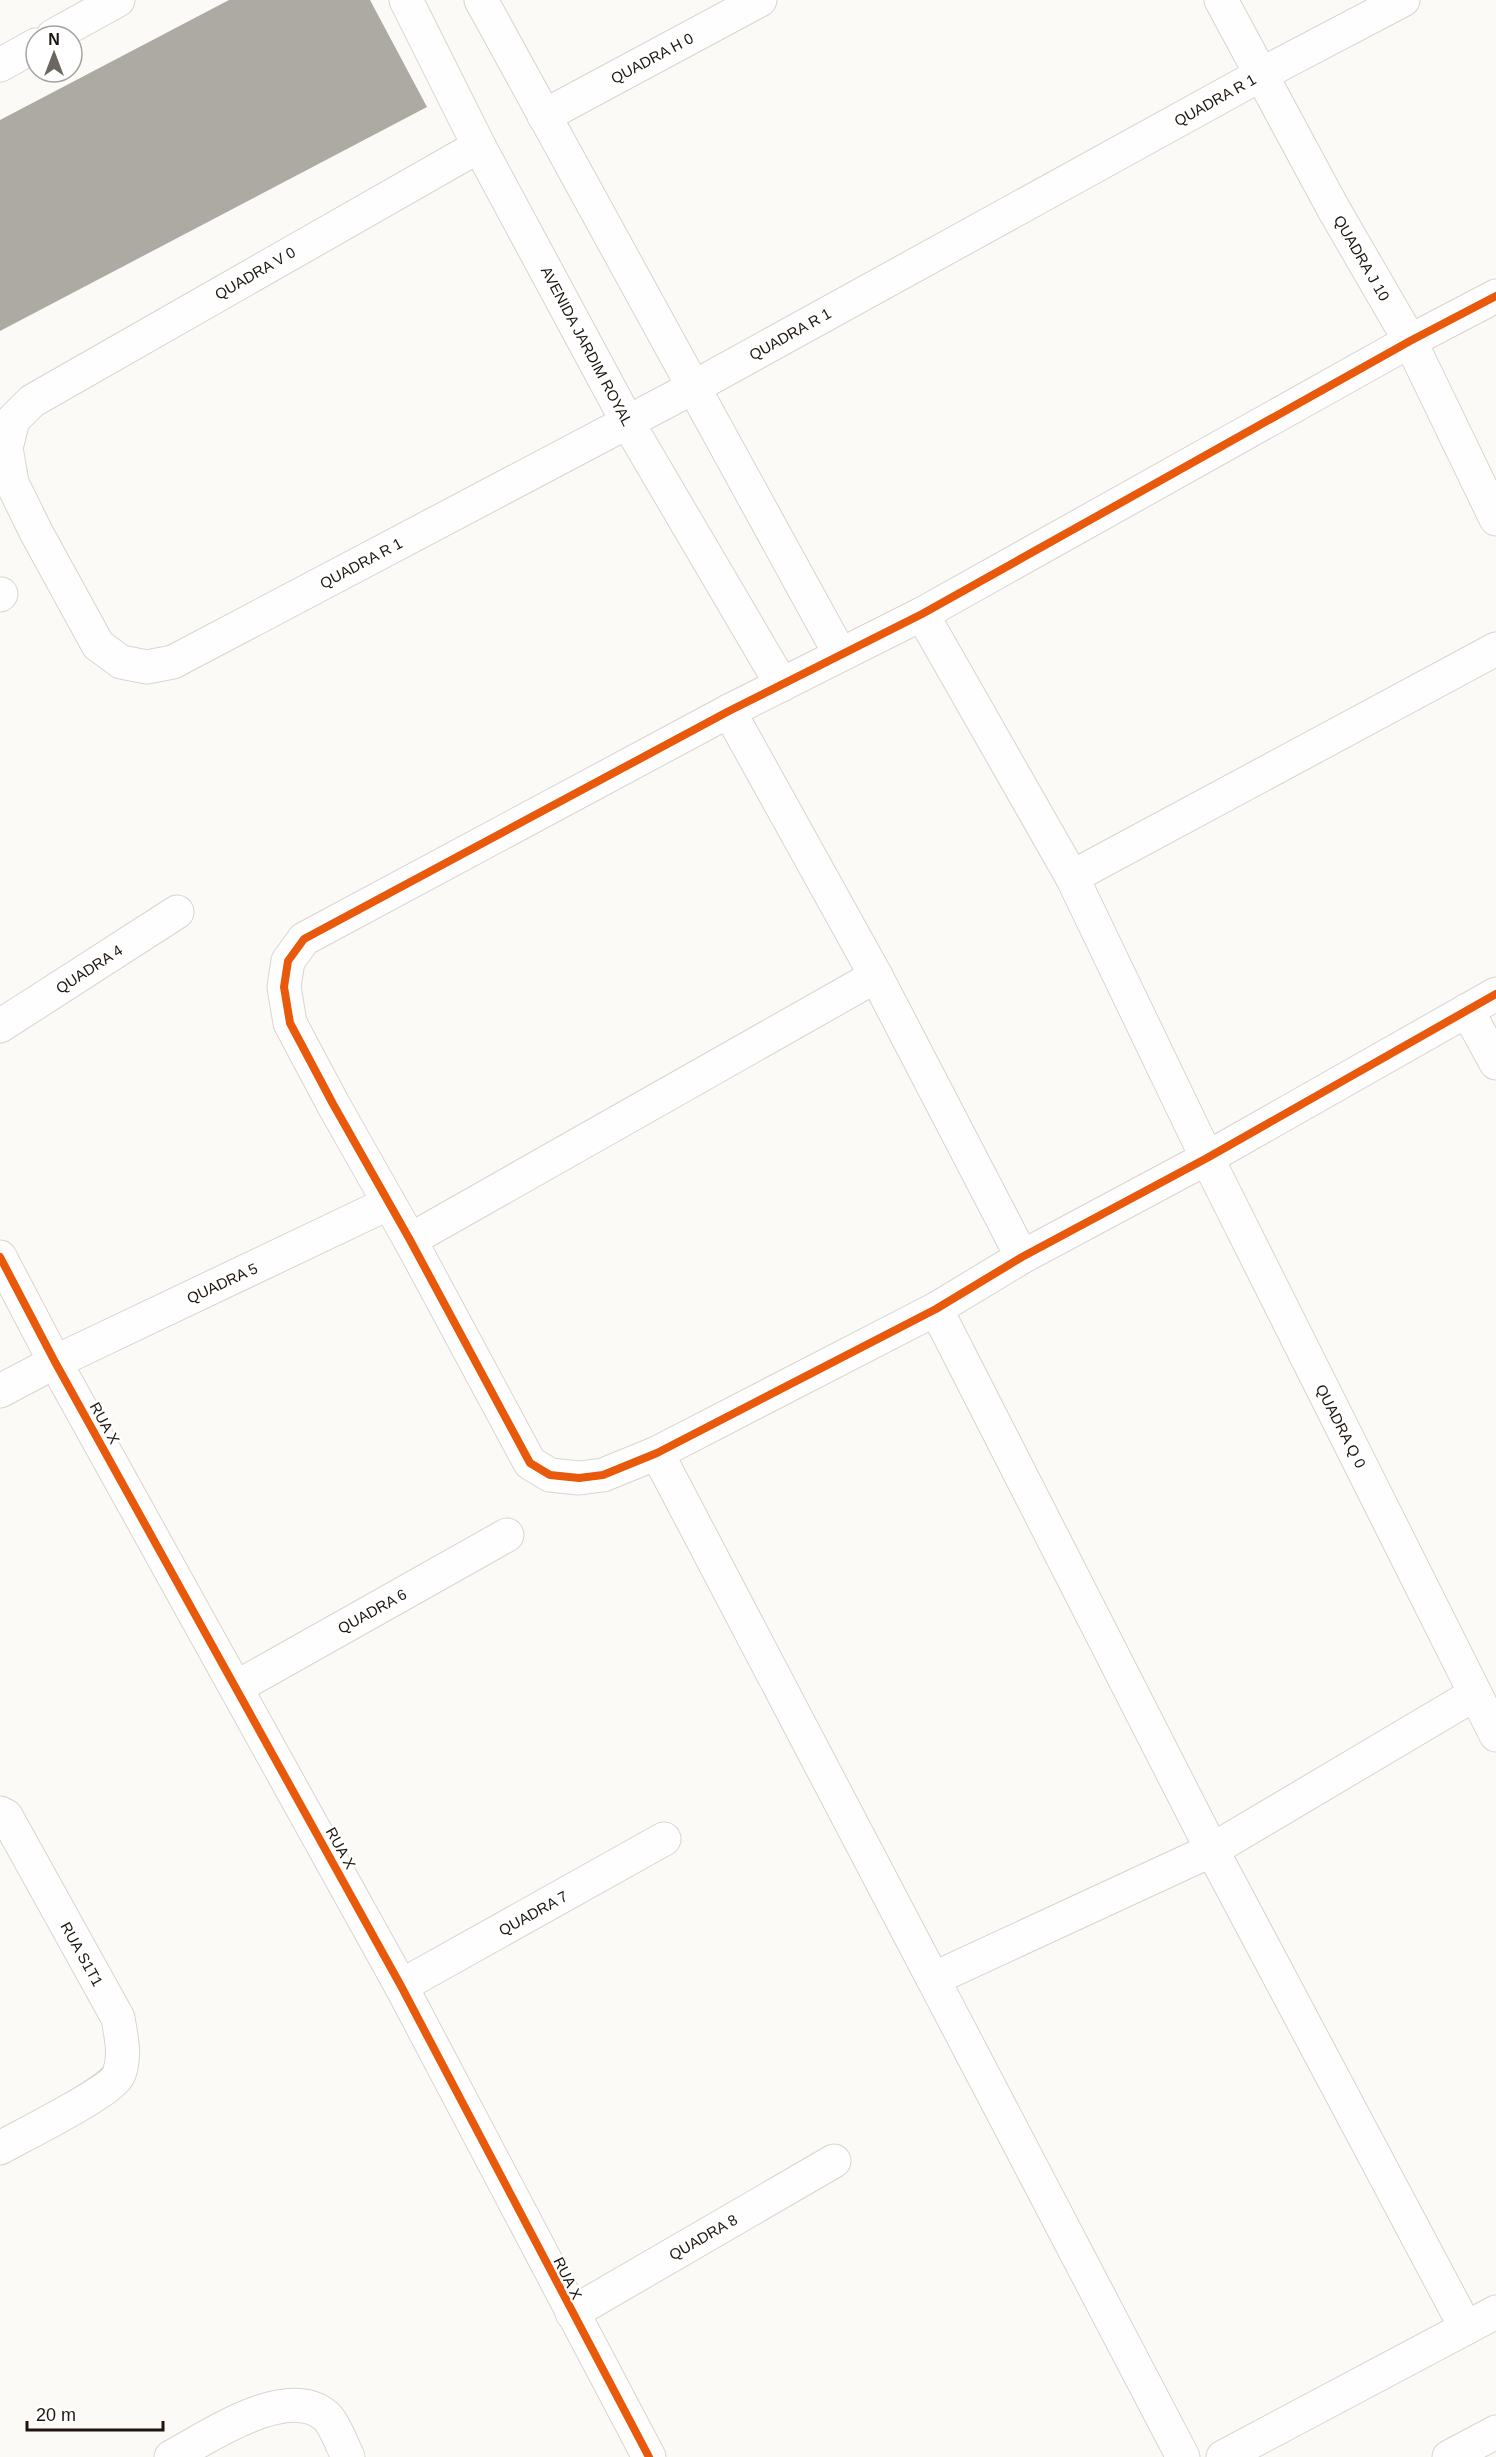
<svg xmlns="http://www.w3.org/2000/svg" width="1496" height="2457" font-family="Arial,sans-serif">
  <rect width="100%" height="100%" fill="#fcfaf7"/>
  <!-- building -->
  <polygon fill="#ada9a3" points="229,0 370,0 427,107 0,331 0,120"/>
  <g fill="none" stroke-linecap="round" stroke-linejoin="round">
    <defs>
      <g id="minor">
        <polyline points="406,0 479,146 628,423 782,685"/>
        <polyline points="481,0 840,654"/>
        <polyline points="1221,0 1333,208 1410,341 1496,519"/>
        <polyline points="53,36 118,0"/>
        <polyline points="0,65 36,45"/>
        <polyline points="544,116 760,0"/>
        <polyline points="479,146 32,401 13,420 6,448 12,483 36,532 98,645 121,662 147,667 173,662 694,387 1262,74 1403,0"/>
        <polyline points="1496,296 1410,341 922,614 729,711 304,939 288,961 284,987 290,1023 333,1104 410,1240 530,1463 550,1475 579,1478 603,1475 657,1453 936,1309 1022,1257 1207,1158 1496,994"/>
        <polyline points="0,595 1,594"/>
        <polyline points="922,614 1072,877 1207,1158 1496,1735"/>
        <polyline points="729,711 876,976 1022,1257"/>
        <polyline points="1072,877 1496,649"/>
        <polyline points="1467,1010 1496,1063"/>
        <polyline points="0,1026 177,912"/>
        <polyline points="410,1240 876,976"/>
        <polyline points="0,1257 55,1362 401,1986 649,2457"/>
        <polyline points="936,1309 1212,1850 1466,2328"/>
        <polyline points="0,1391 55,1362 389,1203"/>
        <polyline points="657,1453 933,1979 1212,1850 1475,1694"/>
        <polyline points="237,1687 507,1535"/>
        <path d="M0,1813L6,1816L118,2018C121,2037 126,2055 119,2074C113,2091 21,2136 0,2148"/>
        <polyline points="933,1979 1183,2457"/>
        <polyline points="401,1986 664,1839"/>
        <polyline points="572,2313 834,2161"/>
        <path d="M171,2457C207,2438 287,2382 326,2416C334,2423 343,2447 348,2457"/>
        <polyline points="1223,2457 1496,2312"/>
        <polyline points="1449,2457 1496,2432"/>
      </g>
    </defs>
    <!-- minor casing -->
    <use href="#minor" stroke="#d9d4ce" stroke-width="35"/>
    <!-- minor -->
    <use href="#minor" stroke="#fffefe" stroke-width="33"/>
    <defs>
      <g id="cycleway">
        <polyline points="1496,296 1410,341 922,614 729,711 304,939 288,961 284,987 290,1023 333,1104 410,1240 530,1463 550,1475 579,1478 603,1475 657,1453 936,1309 1022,1257 1207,1158 1496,994"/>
        <polyline points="0,1257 55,1362 401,1986 649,2457"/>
      </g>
    </defs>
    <!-- cycleway casing -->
    <use href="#cycleway" stroke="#fff" stroke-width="11"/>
    <!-- cycleway -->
    <use href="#cycleway" stroke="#e8590c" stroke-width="8"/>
  </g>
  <g text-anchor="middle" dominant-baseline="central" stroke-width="5" stroke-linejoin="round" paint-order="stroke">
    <!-- street labels -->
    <g font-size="15" fill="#1e160e" stroke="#fff">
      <text transform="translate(652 58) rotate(-28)">QUADRA H 0</text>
      <text transform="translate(1215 100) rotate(-29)">QUADRA R 1</text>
      <text transform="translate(1362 258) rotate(60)">QUADRA J 10</text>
      <text transform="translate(255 273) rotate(-30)">QUADRA V 0</text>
      <text transform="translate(790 334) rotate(-29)">QUADRA R 1</text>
      <text transform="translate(587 346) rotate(62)">AVENIDA JARDIM ROYAL</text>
      <text transform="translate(361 563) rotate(-28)">QUADRA R 1</text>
      <text transform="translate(89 969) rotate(-33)">QUADRA 4</text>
      <text transform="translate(222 1283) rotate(-25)">QUADRA 5</text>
      <text transform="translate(105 1423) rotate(61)">RUA X</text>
      <text transform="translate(1341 1426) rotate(63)">QUADRA Q 0</text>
      <text transform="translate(372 1611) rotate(-29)">QUADRA 6</text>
      <text transform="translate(341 1848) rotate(61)">RUA X</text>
      <text transform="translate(533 1913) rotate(-29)">QUADRA 7</text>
      <text transform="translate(82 1954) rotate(61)">RUA S1T1</text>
      <text transform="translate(703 2237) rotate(-30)">QUADRA 8</text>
      <text transform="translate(568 2278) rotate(63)">RUA X</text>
    </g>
  </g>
  <!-- north arrow -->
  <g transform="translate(54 54)"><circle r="28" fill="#ffffff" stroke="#a5a29f" stroke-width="1.5"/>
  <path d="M0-4.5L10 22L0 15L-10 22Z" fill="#6c6660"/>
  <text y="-9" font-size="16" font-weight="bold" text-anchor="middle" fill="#1e160e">N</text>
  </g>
  <!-- scale -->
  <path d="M27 2421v9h136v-9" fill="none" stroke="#1e160e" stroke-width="3"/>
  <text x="36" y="2421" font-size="18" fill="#1e160e" stroke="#ffffff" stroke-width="4.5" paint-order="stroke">20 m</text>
</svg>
